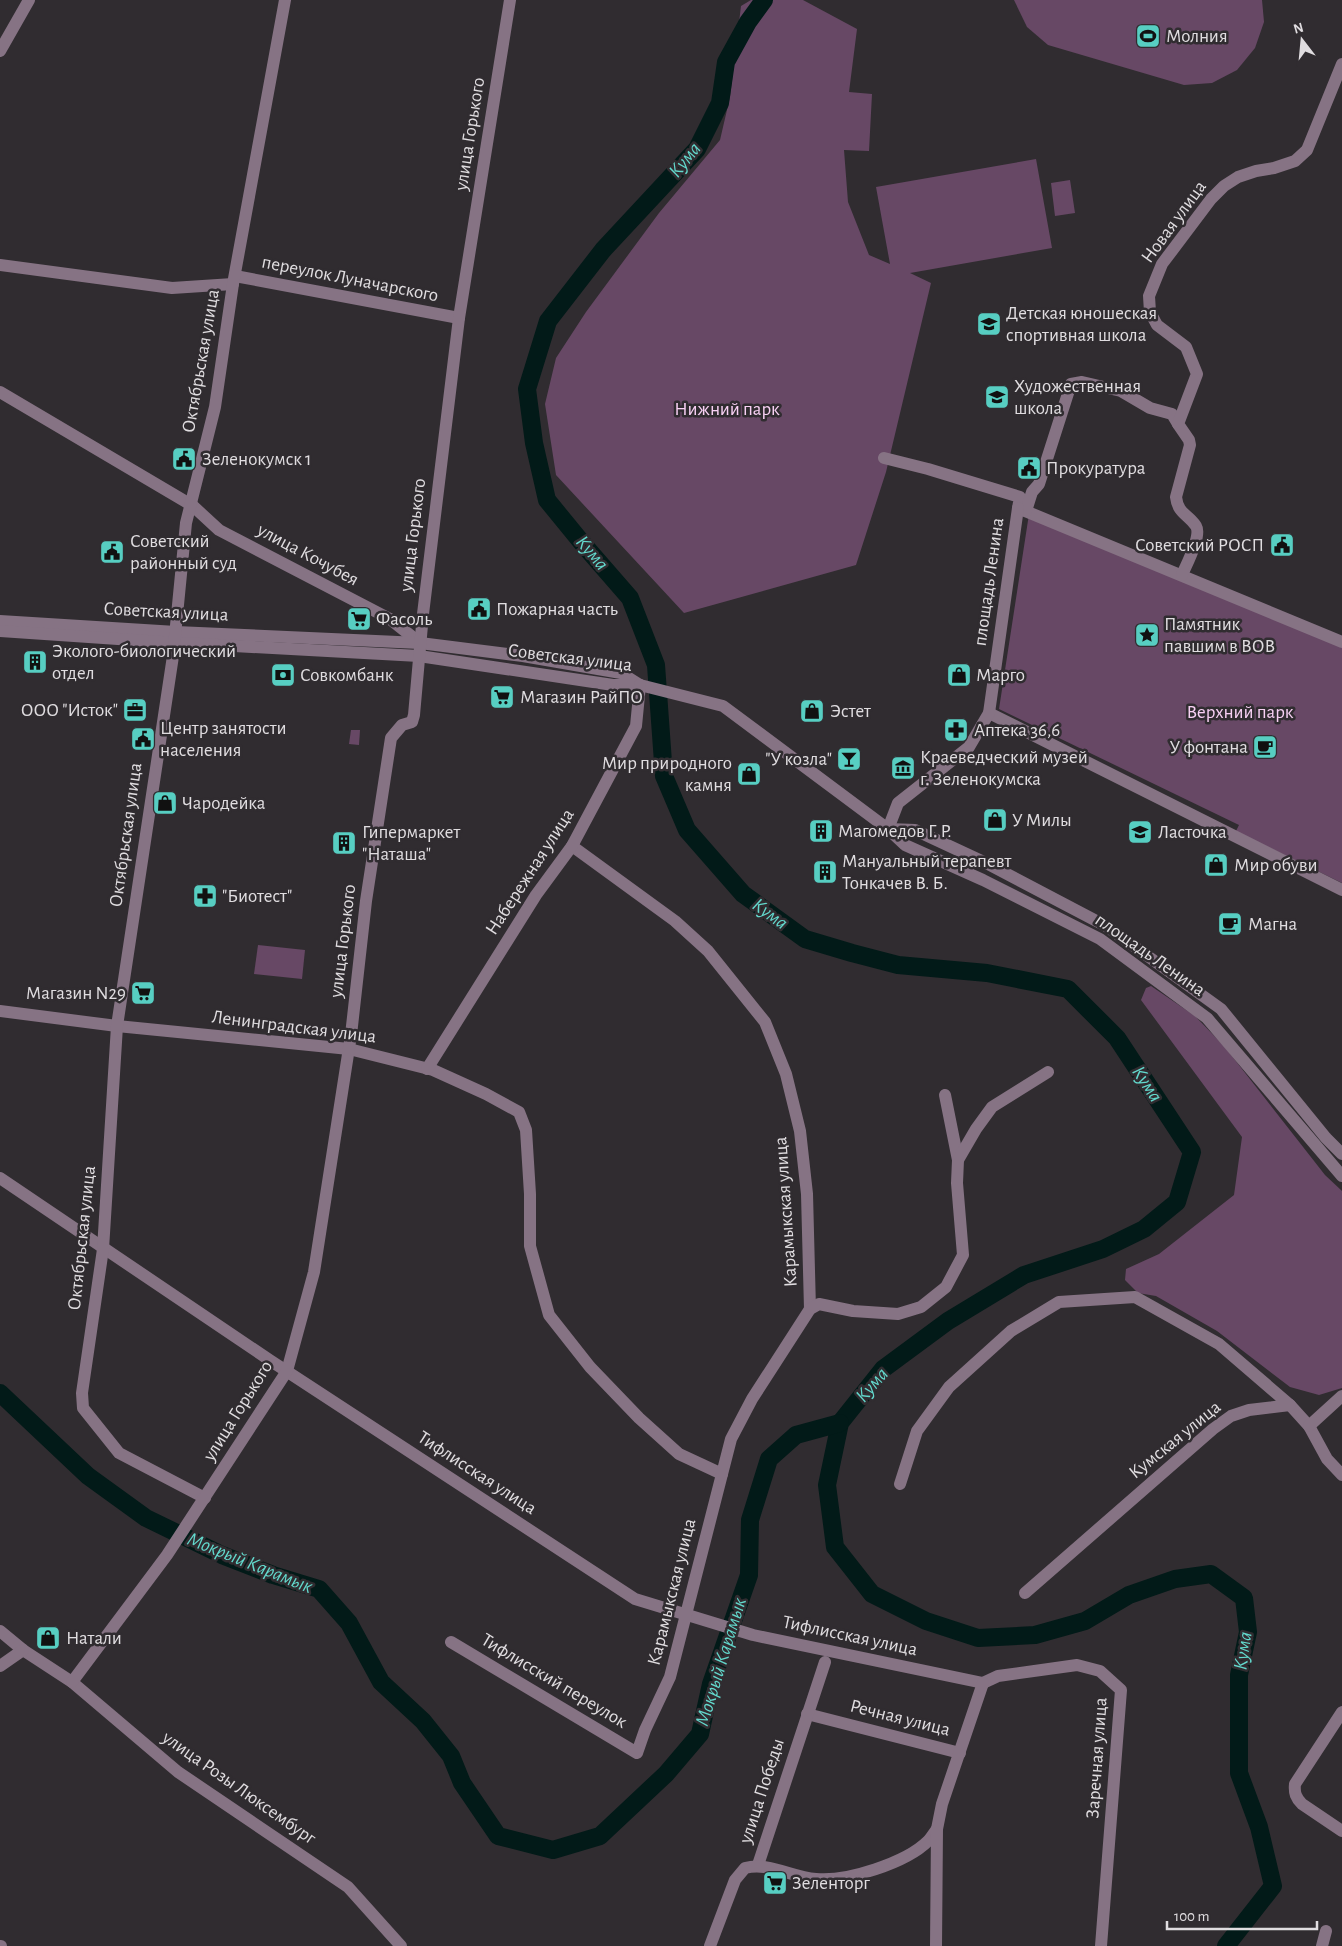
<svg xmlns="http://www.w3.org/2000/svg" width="1342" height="1946" font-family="'Alegreya Sans',sans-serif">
  <rect width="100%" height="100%" fill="#302c30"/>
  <!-- green -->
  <g fill="#674865">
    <polygon points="751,0 803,0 857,29 849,92 872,94 869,151 844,150 848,202 869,255 890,264 876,187 1036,159 1052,248 910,273 931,283 886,472 856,565 684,613 556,475 545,404 556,358 586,312 659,213 720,140 730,97 741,6"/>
    <polygon points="1014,0 1262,0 1264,22 1255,48 1237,70 1212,83 1184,85 1048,45 1027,27"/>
    <polygon points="1070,180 1075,213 1055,216 1051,183"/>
    <polygon points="1029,514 1342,644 1342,883 1236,831 1239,825 999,709"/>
    <polygon points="351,730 360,730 359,745 349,744"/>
    <polygon points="258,945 305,950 302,979 254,974"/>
    <polygon points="1151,986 1195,1016 1224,1046 1325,1175 1342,1191 1342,1388 1319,1395 1290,1387 1217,1331 1156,1296 1138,1293 1125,1280 1126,1269 1159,1254 1234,1195 1242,1137 1141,1000 1146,988"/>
  </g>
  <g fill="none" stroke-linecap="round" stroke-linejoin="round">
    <!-- river -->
    <g stroke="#021a18" stroke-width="18">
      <polyline points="764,0 748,22 726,62 720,103 697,149 603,250 548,321 527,389 534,443 547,500 583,544 630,598 656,665 664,776 687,830 743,894 805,939 852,953 898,965 987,973 1068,989 1117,1038 1192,1152 1177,1202 1144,1229 1103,1249 1024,1275 948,1321 883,1369 840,1423 827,1485 835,1547 872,1594 926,1621 978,1638 1035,1635 1085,1621 1129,1595 1175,1579 1211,1574 1244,1598 1248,1632 1239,1675 1239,1773 1259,1827 1273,1886 1226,1946"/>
      <polyline points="0,1393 88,1476 146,1518 222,1555 273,1575 319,1589 349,1623 381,1682 423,1721 451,1756 462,1783 498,1836 553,1850 600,1836 666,1774 700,1734 711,1684 749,1575 750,1520 769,1459 796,1435 840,1423"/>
    </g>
    <!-- minor -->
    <g stroke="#867384" stroke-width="12">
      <polyline points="0,51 29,0"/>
      <polyline points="0,265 172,288 233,284"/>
      <polyline points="235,276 459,318"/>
      <polyline points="0,392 193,506 219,530 390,619 420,643"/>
      <polyline points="884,458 928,469 1020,497 1018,508 1342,642"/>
      <polyline points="1026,511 1032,492 1039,484 1071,384 1082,382 1121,391 1150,408 1172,414 1178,424"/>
      <path d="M1182,575C1186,565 1202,536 1196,526C1188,514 1178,514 1176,497L1190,445L1189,440L1178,424L1197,374L1186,347L1157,325L1150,312L1149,296L1162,264L1211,199L1224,186L1238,177L1256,171L1274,168L1295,161L1307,150L1342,64"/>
      <polyline points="0,621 176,632 420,643 523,656 621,673 640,685"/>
      <polyline points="0,631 162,642 419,656 613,685 640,685 723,706 888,829 905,845 983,880 1100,939 1207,1018 1342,1176"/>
      <polyline points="989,713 1342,890"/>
      <polyline points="888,829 915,830 988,864 1106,926 1221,1009 1326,1138 1342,1154"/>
      <polyline points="888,829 898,803 969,747 989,713 1018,508"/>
      <polyline points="572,846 675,921 708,951 765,1022 786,1074 800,1131 807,1194 810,1309"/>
      <polyline points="0,1011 117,1026 349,1049 433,1070 486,1094 519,1112 526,1130 530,1194 530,1246 549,1315 590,1367 639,1418 679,1454 722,1474"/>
      <polyline points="427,1069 536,895 572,846 636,726 640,685"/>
      <polyline points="945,1095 958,1160"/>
      <polyline points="0,1178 271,1361 635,1599 753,1635 983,1683"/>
      <polyline points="1290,1405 1309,1426 1327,1459 1342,1475"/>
      <polyline points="1309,1426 1342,1396"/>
      <polyline points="900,1484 917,1431 949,1387 1011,1331 1059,1302 1135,1297 1219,1344 1290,1405 1249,1410 1231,1416 1213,1429 1025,1593"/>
      <polyline points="205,1498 119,1453 83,1408 82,1393 103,1249 117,1026 173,656 186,523 215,407 233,284 285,0"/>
      <polyline points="0,1631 23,1650 72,1682 178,1772 348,1887 401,1946"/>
      <polyline points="451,1642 637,1753 645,1730 670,1677 731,1439 752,1399 810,1309 819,1304 853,1311 898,1314 921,1307 946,1287 963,1255 957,1183 958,1160 976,1129 992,1107 1048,1072"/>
      <polyline points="0,1666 23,1650"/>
      <polyline points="72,1682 167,1555 287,1371 314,1272 351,1035 366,901 391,738 402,725 412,722 414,715 423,614 459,318 510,0"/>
      <polyline points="983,1683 998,1676 1077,1665 1100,1671 1121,1690 1101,1946"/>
      <path d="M1342,1712L1295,1784C1294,1793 1296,1798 1302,1804L1342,1831"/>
      <polyline points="807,1714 960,1753"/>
      <polyline points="758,1865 825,1662"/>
      <polyline points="0,1946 1,1946"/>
      <path d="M710,1946L735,1880L745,1868C769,1862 791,1877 816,1879C846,1882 906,1863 928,1841C931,1838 934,1833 937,1829"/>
      <polyline points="936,1946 937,1829 942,1804 983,1683"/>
      <polyline points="1322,1946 1326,1931"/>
    </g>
  </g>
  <!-- icons -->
  <defs>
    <symbol id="stadium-square" viewBox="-11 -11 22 22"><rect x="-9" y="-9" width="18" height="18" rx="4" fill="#57cec2" stroke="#302c30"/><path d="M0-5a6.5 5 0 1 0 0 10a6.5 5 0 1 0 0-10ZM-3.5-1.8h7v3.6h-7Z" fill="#111"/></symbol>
    <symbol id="school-square" viewBox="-11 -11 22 22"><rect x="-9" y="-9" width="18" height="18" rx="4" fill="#57cec2" stroke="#302c30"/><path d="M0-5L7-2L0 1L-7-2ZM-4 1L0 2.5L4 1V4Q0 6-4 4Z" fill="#111"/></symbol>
    <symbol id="civic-square" viewBox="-11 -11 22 22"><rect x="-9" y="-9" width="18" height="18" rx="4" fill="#57cec2" stroke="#302c30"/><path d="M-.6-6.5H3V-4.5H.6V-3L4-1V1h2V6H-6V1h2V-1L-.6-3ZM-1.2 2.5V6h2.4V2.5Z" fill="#111"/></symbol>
    <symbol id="supermarket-square" viewBox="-11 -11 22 22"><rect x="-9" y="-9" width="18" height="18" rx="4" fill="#57cec2" stroke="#302c30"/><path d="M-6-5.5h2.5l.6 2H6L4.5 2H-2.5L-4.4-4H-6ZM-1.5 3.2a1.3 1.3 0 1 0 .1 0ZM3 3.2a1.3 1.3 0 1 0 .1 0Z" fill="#111"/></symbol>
    <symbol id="sight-square" viewBox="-11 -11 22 22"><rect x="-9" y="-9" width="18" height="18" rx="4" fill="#57cec2" stroke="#302c30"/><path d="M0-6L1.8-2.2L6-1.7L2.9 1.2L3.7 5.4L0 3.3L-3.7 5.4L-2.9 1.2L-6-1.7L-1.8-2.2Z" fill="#111"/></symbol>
    <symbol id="building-square" viewBox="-11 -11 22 22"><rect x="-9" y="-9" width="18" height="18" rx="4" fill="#57cec2" stroke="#302c30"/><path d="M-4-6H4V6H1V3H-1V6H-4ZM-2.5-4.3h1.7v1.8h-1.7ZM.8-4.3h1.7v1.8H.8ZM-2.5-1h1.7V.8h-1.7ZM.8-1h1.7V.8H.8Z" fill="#111"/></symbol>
    <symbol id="bank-square" viewBox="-11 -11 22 22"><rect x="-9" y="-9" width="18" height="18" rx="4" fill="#57cec2" stroke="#302c30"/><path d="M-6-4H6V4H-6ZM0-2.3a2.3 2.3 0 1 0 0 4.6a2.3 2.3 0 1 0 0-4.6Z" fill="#111"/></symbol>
    <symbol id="shop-square" viewBox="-11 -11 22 22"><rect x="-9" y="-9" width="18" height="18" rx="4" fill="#57cec2" stroke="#302c30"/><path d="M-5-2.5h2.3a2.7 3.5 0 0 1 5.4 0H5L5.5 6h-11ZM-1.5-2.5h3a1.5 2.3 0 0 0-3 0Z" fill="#111"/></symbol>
    <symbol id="office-square" viewBox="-11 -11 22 22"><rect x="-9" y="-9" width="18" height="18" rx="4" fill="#57cec2" stroke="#302c30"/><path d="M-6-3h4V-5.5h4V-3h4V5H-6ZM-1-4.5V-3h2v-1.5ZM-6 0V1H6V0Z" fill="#111"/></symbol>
    <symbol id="pharmacy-square" viewBox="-11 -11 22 22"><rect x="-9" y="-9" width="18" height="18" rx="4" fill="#57cec2" stroke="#302c30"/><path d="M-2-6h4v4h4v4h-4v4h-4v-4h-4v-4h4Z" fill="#111"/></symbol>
    <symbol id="cafe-square" viewBox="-11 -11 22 22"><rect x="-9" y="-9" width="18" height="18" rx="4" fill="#57cec2" stroke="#302c30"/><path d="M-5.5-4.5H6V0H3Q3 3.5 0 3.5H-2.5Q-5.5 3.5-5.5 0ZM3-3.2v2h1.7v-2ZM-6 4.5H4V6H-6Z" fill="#111"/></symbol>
    <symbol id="bar-square" viewBox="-11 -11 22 22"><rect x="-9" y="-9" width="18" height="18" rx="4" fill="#57cec2" stroke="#302c30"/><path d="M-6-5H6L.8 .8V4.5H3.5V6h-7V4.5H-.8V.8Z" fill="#111"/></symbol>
    <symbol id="museum-square" viewBox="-11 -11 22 22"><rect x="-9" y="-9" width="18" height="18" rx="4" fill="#57cec2" stroke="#302c30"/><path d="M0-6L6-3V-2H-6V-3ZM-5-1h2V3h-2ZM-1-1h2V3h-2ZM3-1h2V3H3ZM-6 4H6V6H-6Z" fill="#111"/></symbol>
  </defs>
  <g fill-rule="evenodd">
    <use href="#stadium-square" x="1134" y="22" width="28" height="28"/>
    <use href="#school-square" x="975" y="310" width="28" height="28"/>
    <use href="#school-square" x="983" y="383" width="28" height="28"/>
    <use href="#civic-square" x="170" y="445" width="28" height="28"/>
    <use href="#civic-square" x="1015" y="454" width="28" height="28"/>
    <use href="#civic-square" x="1268" y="531" width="28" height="28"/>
    <use href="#civic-square" x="98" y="538" width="28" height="28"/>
    <use href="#civic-square" x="465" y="595" width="28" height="28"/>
    <use href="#supermarket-square" x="345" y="605" width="28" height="28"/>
    <use href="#sight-square" x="1133" y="621" width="28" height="28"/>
    <use href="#building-square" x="21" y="648" width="28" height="28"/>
    <use href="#bank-square" x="269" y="661" width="28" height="28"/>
    <use href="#shop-square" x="945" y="661" width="28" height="28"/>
    <use href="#supermarket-square" x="488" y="683" width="28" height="28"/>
    <use href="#office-square" x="121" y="696" width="28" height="28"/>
    <use href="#shop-square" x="798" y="697" width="28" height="28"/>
    <use href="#pharmacy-square" x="942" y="716" width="28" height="28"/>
    <use href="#civic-square" x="129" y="725" width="28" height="28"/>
    <use href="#cafe-square" x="1251" y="733" width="28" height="28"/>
    <use href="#bar-square" x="835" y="745" width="28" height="28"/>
    <use href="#museum-square" x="889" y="754" width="28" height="28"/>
    <use href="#shop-square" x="735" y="760" width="28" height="28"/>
    <use href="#shop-square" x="151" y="789" width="28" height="28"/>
    <use href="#shop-square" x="981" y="806" width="28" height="28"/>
    <use href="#building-square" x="807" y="817" width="28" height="28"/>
    <use href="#school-square" x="1126" y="818" width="28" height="28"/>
    <use href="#building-square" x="330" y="829" width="28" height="28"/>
    <use href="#shop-square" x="1202" y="851" width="28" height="28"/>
    <use href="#building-square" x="811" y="858" width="28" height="28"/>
    <use href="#pharmacy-square" x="191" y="882" width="28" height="28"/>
    <use href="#cafe-square" x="1216" y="910" width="28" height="28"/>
    <use href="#supermarket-square" x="129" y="979" width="28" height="28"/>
    <use href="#shop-square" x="34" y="1624" width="28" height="28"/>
    <use href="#supermarket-square" x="761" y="1869" width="28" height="28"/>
  </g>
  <g text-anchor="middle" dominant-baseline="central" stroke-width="5" stroke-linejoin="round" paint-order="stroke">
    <!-- poi labels -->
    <g font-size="19" fill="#e0dde0" stroke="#302c30" text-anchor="start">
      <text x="1166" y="36">Молния</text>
      <text x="1006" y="313">Детская юношеская<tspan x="1006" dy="22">спортивная школа</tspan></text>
      <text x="1014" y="386">Художественная<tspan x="1014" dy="22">школа</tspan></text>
      <text x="202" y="459">Зеленокумск 1</text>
      <text x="1046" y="468">Прокуратура</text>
      <text x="130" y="541">Советский<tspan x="130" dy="22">районный суд</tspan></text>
      <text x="1264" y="545" text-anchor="end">Советский РОСП</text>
      <text x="496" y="609">Пожарная часть</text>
      <text x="376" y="619">Фасоль</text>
      <text x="1164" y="624">Памятник<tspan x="1164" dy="22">павшим в ВОВ</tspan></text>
      <text x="52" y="651">Эколого-биологический<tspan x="52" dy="22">отдел</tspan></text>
      <text x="300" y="675">Совкомбанк</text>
      <text x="976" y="675">Марго</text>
      <text x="520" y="697">Магазин РайПО</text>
      <text x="118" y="710" text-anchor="end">ООО "Исток"</text>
      <text x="830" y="711">Эстет</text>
      <text x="160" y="728">Центр занятости<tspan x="160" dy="22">населения</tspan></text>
      <text x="974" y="730">Аптека 36,6</text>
      <text x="1248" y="747" text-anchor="end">У фонтана</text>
      <text x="920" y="757">Краеведческий музей<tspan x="920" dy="22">г. Зеленокумска</tspan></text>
      <text x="832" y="759" text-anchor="end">"У козла"</text>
      <text x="732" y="763" text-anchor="end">Мир природного<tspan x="732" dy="22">камня</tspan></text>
      <text x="182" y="803">Чародейка</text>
      <text x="1012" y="820">У Милы</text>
      <text x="838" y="831">Магомедов Г. Р.</text>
      <text x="362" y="832">Гипермаркет<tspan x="362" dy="22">"Наташа"</tspan></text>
      <text x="1158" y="832">Ласточка</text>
      <text x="842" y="861">Мануальный терапевт<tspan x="842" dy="22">Тонкачев В. Б.</tspan></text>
      <text x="1234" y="865">Мир обуви</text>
      <text x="222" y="896">"Биотест"</text>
      <text x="1248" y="924">Магна</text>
      <text x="126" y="993" text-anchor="end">Магазин N29</text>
      <text x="66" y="1638">Натали</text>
      <text x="792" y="1883">Зеленторг</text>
    </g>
    <!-- street labels -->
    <g font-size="19" fill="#e0dde0" stroke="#302c30">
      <text transform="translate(470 134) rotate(-81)">улица Горького</text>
      <text transform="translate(1174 222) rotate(-54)">Новая улица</text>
      <text transform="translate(350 279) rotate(11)">переулок Луначарского</text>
      <text transform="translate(201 361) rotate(-80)">Октябрьская улица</text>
      <text transform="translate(413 535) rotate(-83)">улица Горького</text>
      <text transform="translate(308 555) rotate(28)">улица Кочубея</text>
      <text transform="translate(989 582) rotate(-82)">площадь Ленина</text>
      <text transform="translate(166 612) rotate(3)">Советская улица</text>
      <text transform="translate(570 658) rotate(7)">Советская улица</text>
      <text transform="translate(126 835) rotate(-82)">Октябрьская улица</text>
      <text transform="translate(530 872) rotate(-57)">Набережная улица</text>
      <text transform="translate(343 941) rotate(-83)">улица Горького</text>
      <text transform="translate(1150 955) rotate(35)">площадь Ленина</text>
      <text transform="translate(294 1027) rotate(7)">Ленинградская улица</text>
      <text transform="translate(786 1212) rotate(-94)">Карамыкская улица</text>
      <text transform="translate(82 1238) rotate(-84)">Октябрьская улица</text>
      <text transform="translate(238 1411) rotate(-58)">улица Горького</text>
      <text transform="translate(1175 1440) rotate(-39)">Кумская улица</text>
      <text transform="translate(477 1473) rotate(33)">Тифлисская улица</text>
      <text transform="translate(672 1592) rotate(-76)">Карамыкская улица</text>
      <text transform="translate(850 1636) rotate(12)">Тифлисская улица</text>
      <text transform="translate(554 1681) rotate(31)">Тифлисский переулок</text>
      <text transform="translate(900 1718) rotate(14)">Речная улица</text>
      <text transform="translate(1097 1758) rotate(-86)">Заречная улица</text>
      <text transform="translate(239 1788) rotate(35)">улица Розы Люксембург</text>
      <text transform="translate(762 1791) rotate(-72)">улица Победы</text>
    </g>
    <!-- park labels -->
    <g font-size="19" fill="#f8d0f4" stroke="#302c30">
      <text x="727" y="409">Нижний парк</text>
      <text x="1240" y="712">Верхний парк</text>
    </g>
    <!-- water labels -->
    <g font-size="20" font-style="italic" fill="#63d9cd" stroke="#302c30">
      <text transform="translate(685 160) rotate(-51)">Кума</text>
      <text transform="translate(592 553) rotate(50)">Кума</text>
      <text transform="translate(770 914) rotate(36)">Кума</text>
      <text transform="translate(1147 1084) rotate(57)">Кума</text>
      <text transform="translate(872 1385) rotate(-49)">Кума</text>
      <text transform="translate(250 1563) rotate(22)">Мокрый Карамык</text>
      <text transform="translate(1243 1651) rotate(-82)">Кума</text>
      <text transform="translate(721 1662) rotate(-73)">Мокрый Карамык</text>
    </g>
  </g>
  <!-- north arrow -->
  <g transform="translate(1302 40) rotate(344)" stroke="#302c30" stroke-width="4" paint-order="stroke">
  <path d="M0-4L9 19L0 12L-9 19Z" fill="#e0dde0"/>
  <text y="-8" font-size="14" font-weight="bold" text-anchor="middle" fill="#e0dde0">N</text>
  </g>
  <!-- scale -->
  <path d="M1167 1921v8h150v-8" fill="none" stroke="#e0dde0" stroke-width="2.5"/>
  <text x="1174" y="1921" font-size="15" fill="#e0dde0" stroke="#302c30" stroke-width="4" paint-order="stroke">100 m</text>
</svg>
